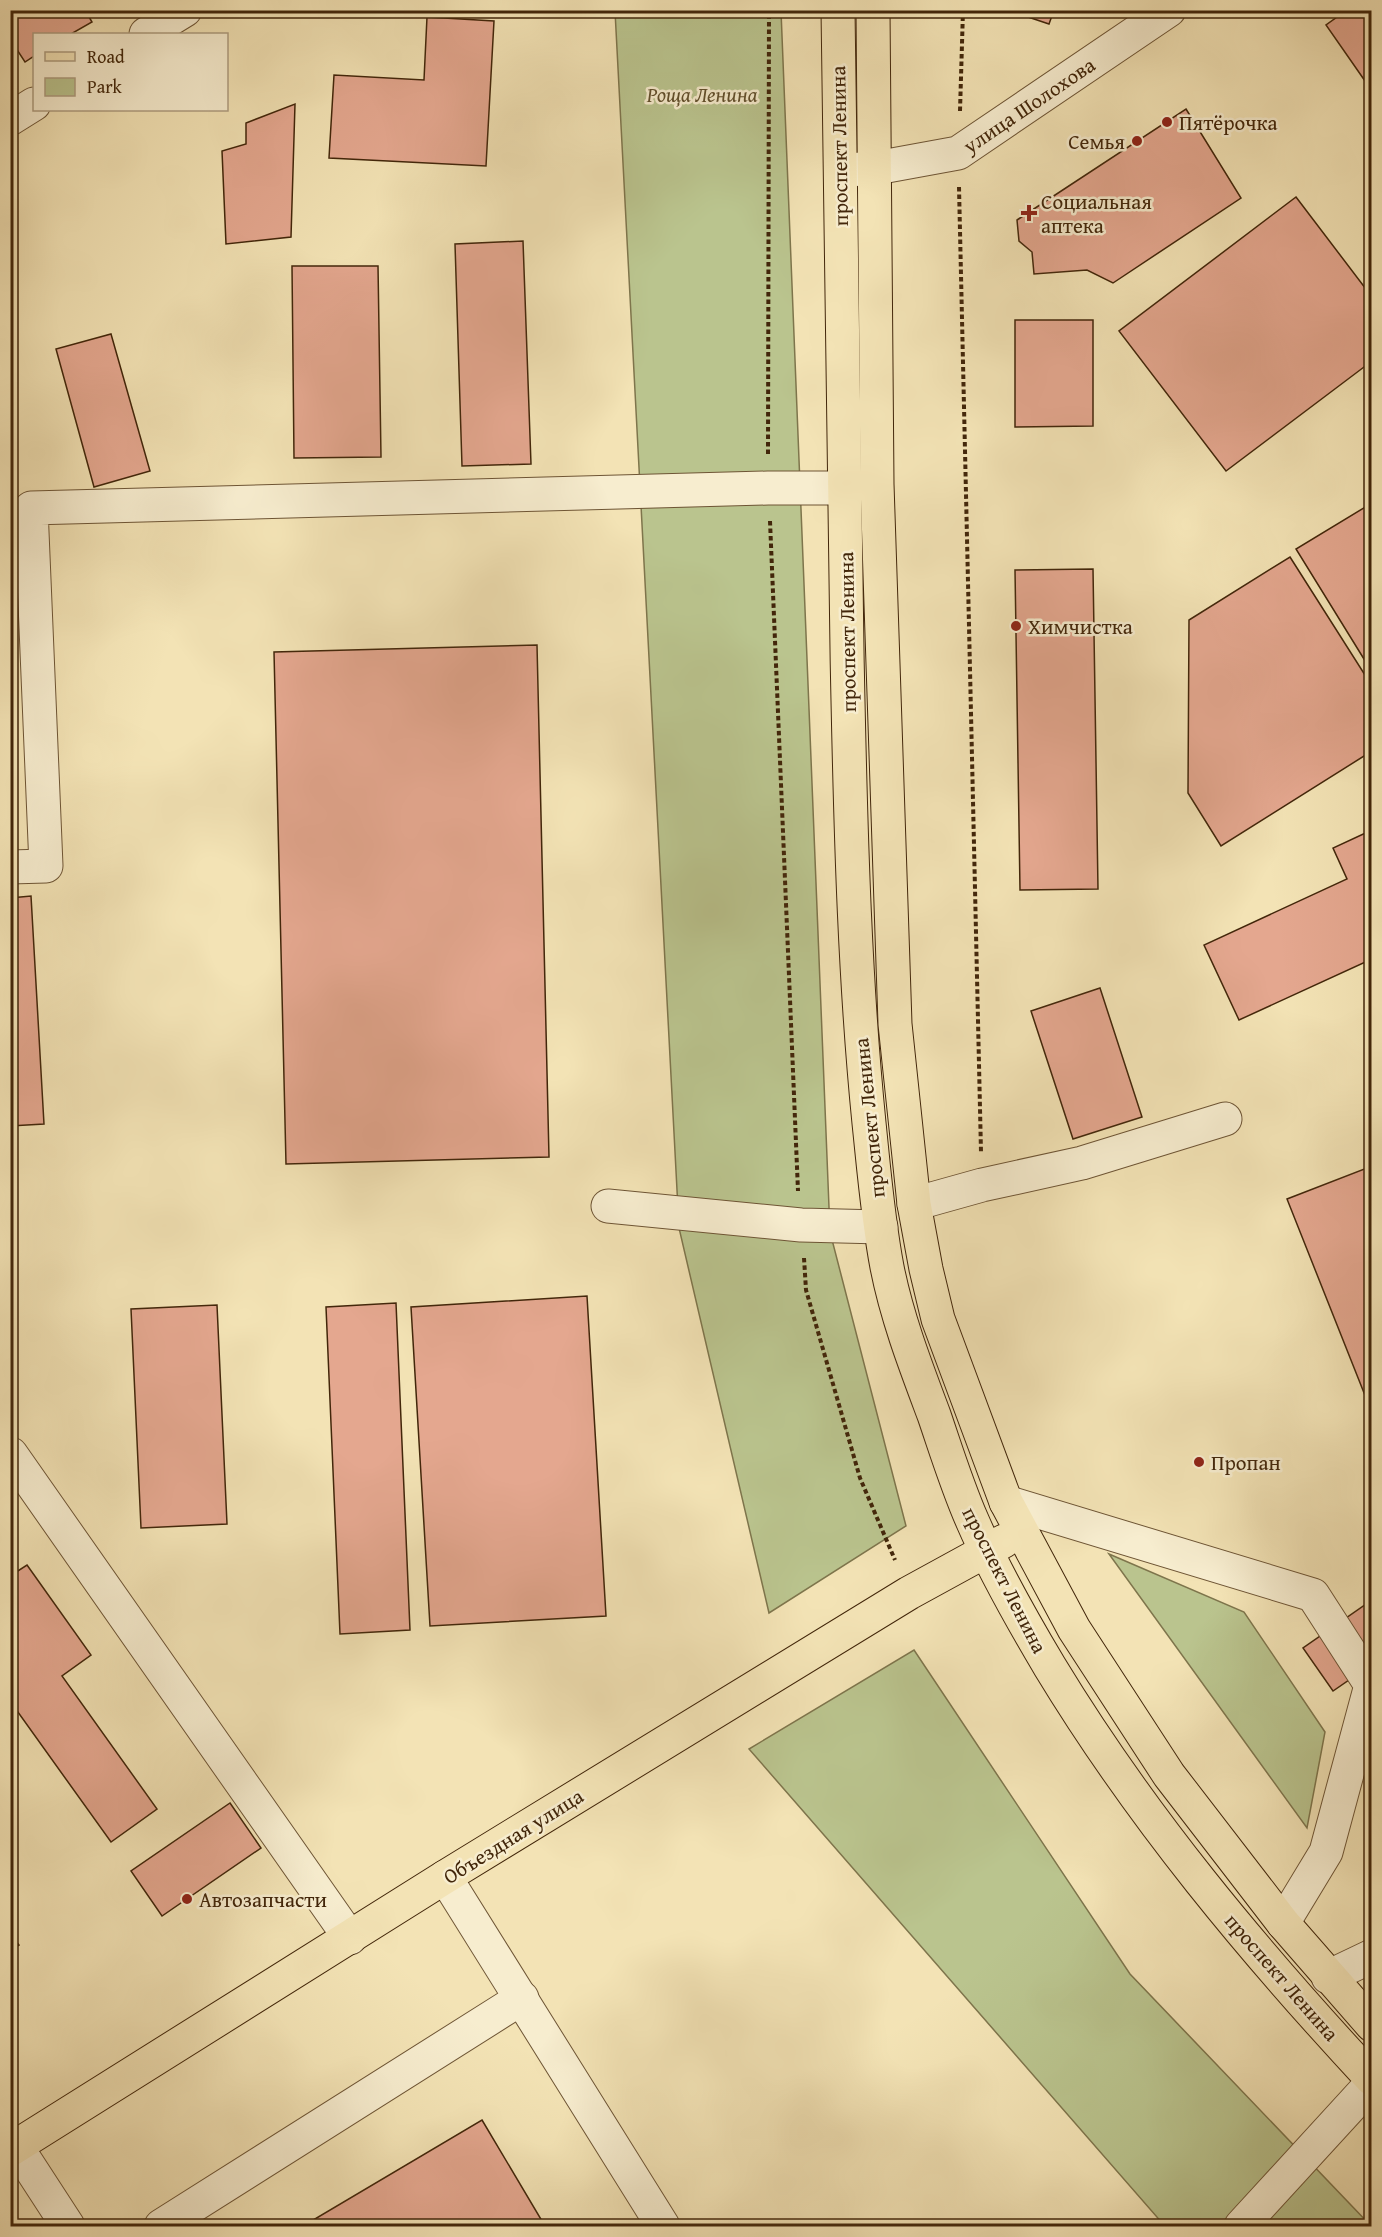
<svg xmlns="http://www.w3.org/2000/svg" width="1382" height="2237" font-family="'Gentium Book Plus',serif">
  <rect width="100%" height="100%" fill="#f3e3b5"/>
  <filter id="stains"><feTurbulence type="fractalNoise" baseFrequency=".00333" numOctaves="4"/><feColorMatrix values="0 0 0 0 .2 0 0 0 0 .09 0 0 0 0 .02 0 0 0 .5 -.17"/></filter>
  <radialGradient id="worn" r=".72"><stop offset=".6" stop-color="#630" stop-opacity="0"/><stop offset="1" stop-color="#630" stop-opacity=".3"/></radialGradient>
  <!-- green -->
  <g fill="#bac48e" stroke="#7e754c" stroke-width="1.5">
    <polygon points="615,11 781,11 830,1232 906,1526 769,1613 679,1228"/>
    <polygon points="1109,1554 1244,1612 1325,1732 1307,1828"/>
    <polygon points="914,1650 1130,1974 1371,2226 1167,2226 1163,2224 749,1749"/>
  </g>
  <!-- building -->
  <g fill="#e4a78f" stroke="#42260a" stroke-width="1.5">
    <polygon points="10,10 85,10 92,22 71,34 34,34 34,56 25,62 10,39"/>
    <polygon points="1020,10 1054,10 1049,24 1019,14"/>
    <polygon points="1347,10 1372,10 1372,91 1326,25"/>
    <polygon points="427,17 494,21 486,166 329,158 334,75 424,80"/>
    <polygon points="295,104 291,237 226,244 222,151 246,144 246,123"/>
    <polygon points="1186,109 1241,198 1113,283 1087,270 1034,274 1032,252 1019,241 1017,220"/>
    <polygon points="1296,197 1372,297 1372,361 1226,471 1119,331"/>
    <polygon points="523,241 531,464 462,466 455,244"/>
    <polygon points="292,266 378,266 381,457 294,458"/>
    <polygon points="1015,320 1093,320 1093,426 1015,427"/>
    <polygon points="111,334 150,471 94,487 56,349"/>
    <polygon points="1372,503 1372,672 1296,549"/>
    <polygon points="1290,557 1372,686 1372,751 1221,846 1188,793 1189,620"/>
    <polygon points="1093,569 1098,889 1020,890 1015,570"/>
    <polygon points="537,645 549,1157 286,1164 274,652"/>
    <polygon points="1372,830 1372,959 1239,1020 1204,945 1347,879 1333,848"/>
    <polygon points="31,896 44,1124 10,1126 10,898"/>
    <polygon points="1100,988 1142,1117 1073,1139 1031,1011"/>
    <polygon points="1372,1166 1372,1413 1287,1199"/>
    <polygon points="587,1296 606,1616 430,1626 411,1307"/>
    <polygon points="396,1303 410,1630 340,1634 326,1307"/>
    <polygon points="217,1305 227,1524 141,1528 131,1309"/>
    <polygon points="27,1565 91,1655 62,1676 157,1809 111,1842 10,1701 10,1576"/>
    <polygon points="1372,1600 1372,1664 1333,1691 1303,1648"/>
    <polygon points="230,1803 261,1848 162,1916 131,1871"/>
    <polygon points="10,1933 19,1945 10,1951"/>
    <polygon points="482,2120 545,2226 303,2226"/>
  </g>
  <g fill="none" stroke-linecap="round" stroke-linejoin="round">
    <defs>
      <g id="minor">
        <polyline points="146,34 185,10"/>
        <polyline points="10,119 34,104"/>
        <polyline points="848,170 876,168 958,153 1169,10"/>
        <polyline points="10,867 46,866 31,508 768,488 843,488"/>
        <polyline points="914,1204 982,1185 1082,1163 1225,1119"/>
        <polyline points="608,1206 801,1225 881,1227"/>
        <polyline points="11,1454 350,1938"/>
        <polyline points="1006,1502 1313,1595 1371,1685 1326,1852 1283,1923"/>
        <polyline points="445,1877 663,2226"/>
        <polyline points="1328,1977 1372,1956"/>
        <polyline points="16,2146 68,2226"/>
        <polyline points="161,2226 522,1998"/>
        <polyline points="1241,2226 1372,2083"/>
      </g>
      <g id="major">
        <path d="M838,10C841,241 843,471 848,701C851,842 855,983 869,1123C874,1171 878,1220 887,1267C897,1318 916,1367 934,1415C946,1450 957,1486 972,1520C994,1571 1022,1620 1050,1667C1141,1817 1253,1951 1372,2079"/>
        <polyline points="873,10 877,484 895,1024 914,1204 926,1269 938,1319 1006,1502 1074,1629 1169,1775 1283,1923 1372,2025"/>
        <polyline points="10,2150 445,1877 909,1593 1004,1541"/>
      </g>
    </defs>
    <!-- minor casing -->
    <use href="#minor" stroke="#6e5535" stroke-width="35"/>
    <!-- major casing -->
    <use href="#major" stroke="#42260a" stroke-width="35"/>
    <!-- path -->
    <g stroke="#42260a" stroke-width="4" stroke-dasharray="4.5 3" stroke-linecap="butt">
      <polyline points="960,111 963,10"/>
      <polyline points="959,187 981,1152"/>
      <polyline points="768,454 769,10"/>
      <polyline points="770,521 798,1191"/>
      <polyline points="804,1258 806,1290 860,1478 895,1560"/>
    </g>
    <!-- minor -->
    <use href="#minor" stroke="#f7edcf" stroke-width="33"/>
    <!-- major -->
    <use href="#major" stroke="#f3e3b5" stroke-width="33"/>
  </g>
  <!-- markers -->
  <g fill="#8f2418" stroke="#f7edcf" stroke-width="2">
    <circle cx="1167" cy="122" r="6"/>
    <circle cx="1137" cy="141" r="6"/>
    <path d="M1026 204h6v6h6v6h-6v6h-6v-6h-6v-6h6z"/>
    <circle cx="1016" cy="626" r="6"/>
    <circle cx="1199" cy="1462" r="6"/>
    <circle cx="187" cy="1899" r="6"/>
  </g>
  <g text-anchor="middle" dominant-baseline="central" stroke-width="5" stroke-linejoin="round" paint-order="stroke">
    <!-- park labels -->
    <g font-size="21" font-style="italic" fill="#604e2b" stroke="#f7edcf">
      <text x="702" y="94">Роща Ленина</text>
    </g>
    <!-- street labels -->
    <g font-size="21" fill="#42260a" stroke="#f7edcf">
      <text transform="translate(1029 105) rotate(-34)">улица Шолохова</text>
      <text transform="translate(839 146) rotate(-91)">проспект Ленина</text>
      <text transform="translate(847 632) rotate(-91)">проспект Ленина</text>
      <text transform="translate(869 1118) rotate(-96)">проспект Ленина</text>
      <text transform="translate(1005 1580) rotate(63)">проспект Ленина</text>
      <text transform="translate(513 1836) rotate(-32)">Объездная улица</text>
      <text transform="translate(1282 1977) rotate(49)">проспект Ленина</text>
    </g>
    <!-- poi labels -->
    <g font-size="21" fill="#42260a" stroke="#f7edcf" text-anchor="start">
      <text x="1179" y="122">Пятёрочка</text>
      <text x="1125" y="141" text-anchor="end">Семья</text>
      <text x="1041" y="201">Социальная<tspan x="1041" dy="24">аптека</tspan></text>
      <text x="1028" y="626">Химчистка</text>
      <text x="1211" y="1462">Пропан</text>
      <text x="199" y="1899">Автозапчасти</text>
    </g>
  </g>
  <!-- margin -->
  <rect width="1382" height="2237" fill="none" stroke="#f3e3b5" stroke-width="36"/>
  <rect x="12" y="12" width="1358" height="2213" fill="none" stroke="#42260a" stroke-width="3"/>
  <rect x="18" y="18" width="1346" height="2201" fill="none" stroke="#42260a" stroke-width="1.5"/>
  <!-- legend -->
  <rect x="33" y="33" width="195" height="78" fill="#f7edcf" stroke="#af9d80" stroke-width="1.5"/>
  <rect x="45" y="52" width="30" height="9" fill="#f3e3b5" stroke="#af9d80" stroke-width="1.5"/>
  <text x="87" y="63" font-size="18" fill="#42260a">Road</text>
  <rect x="45" y="78" width="30" height="18" fill="#bac48e" stroke="#af9d80" stroke-width="1.5"/>
  <text x="87" y="93" font-size="18" fill="#42260a">Park</text>
  <rect width="100%" height="100%" filter="url(#stains)"/>
  <rect width="100%" height="100%" fill="url(#worn)"/>
</svg>
